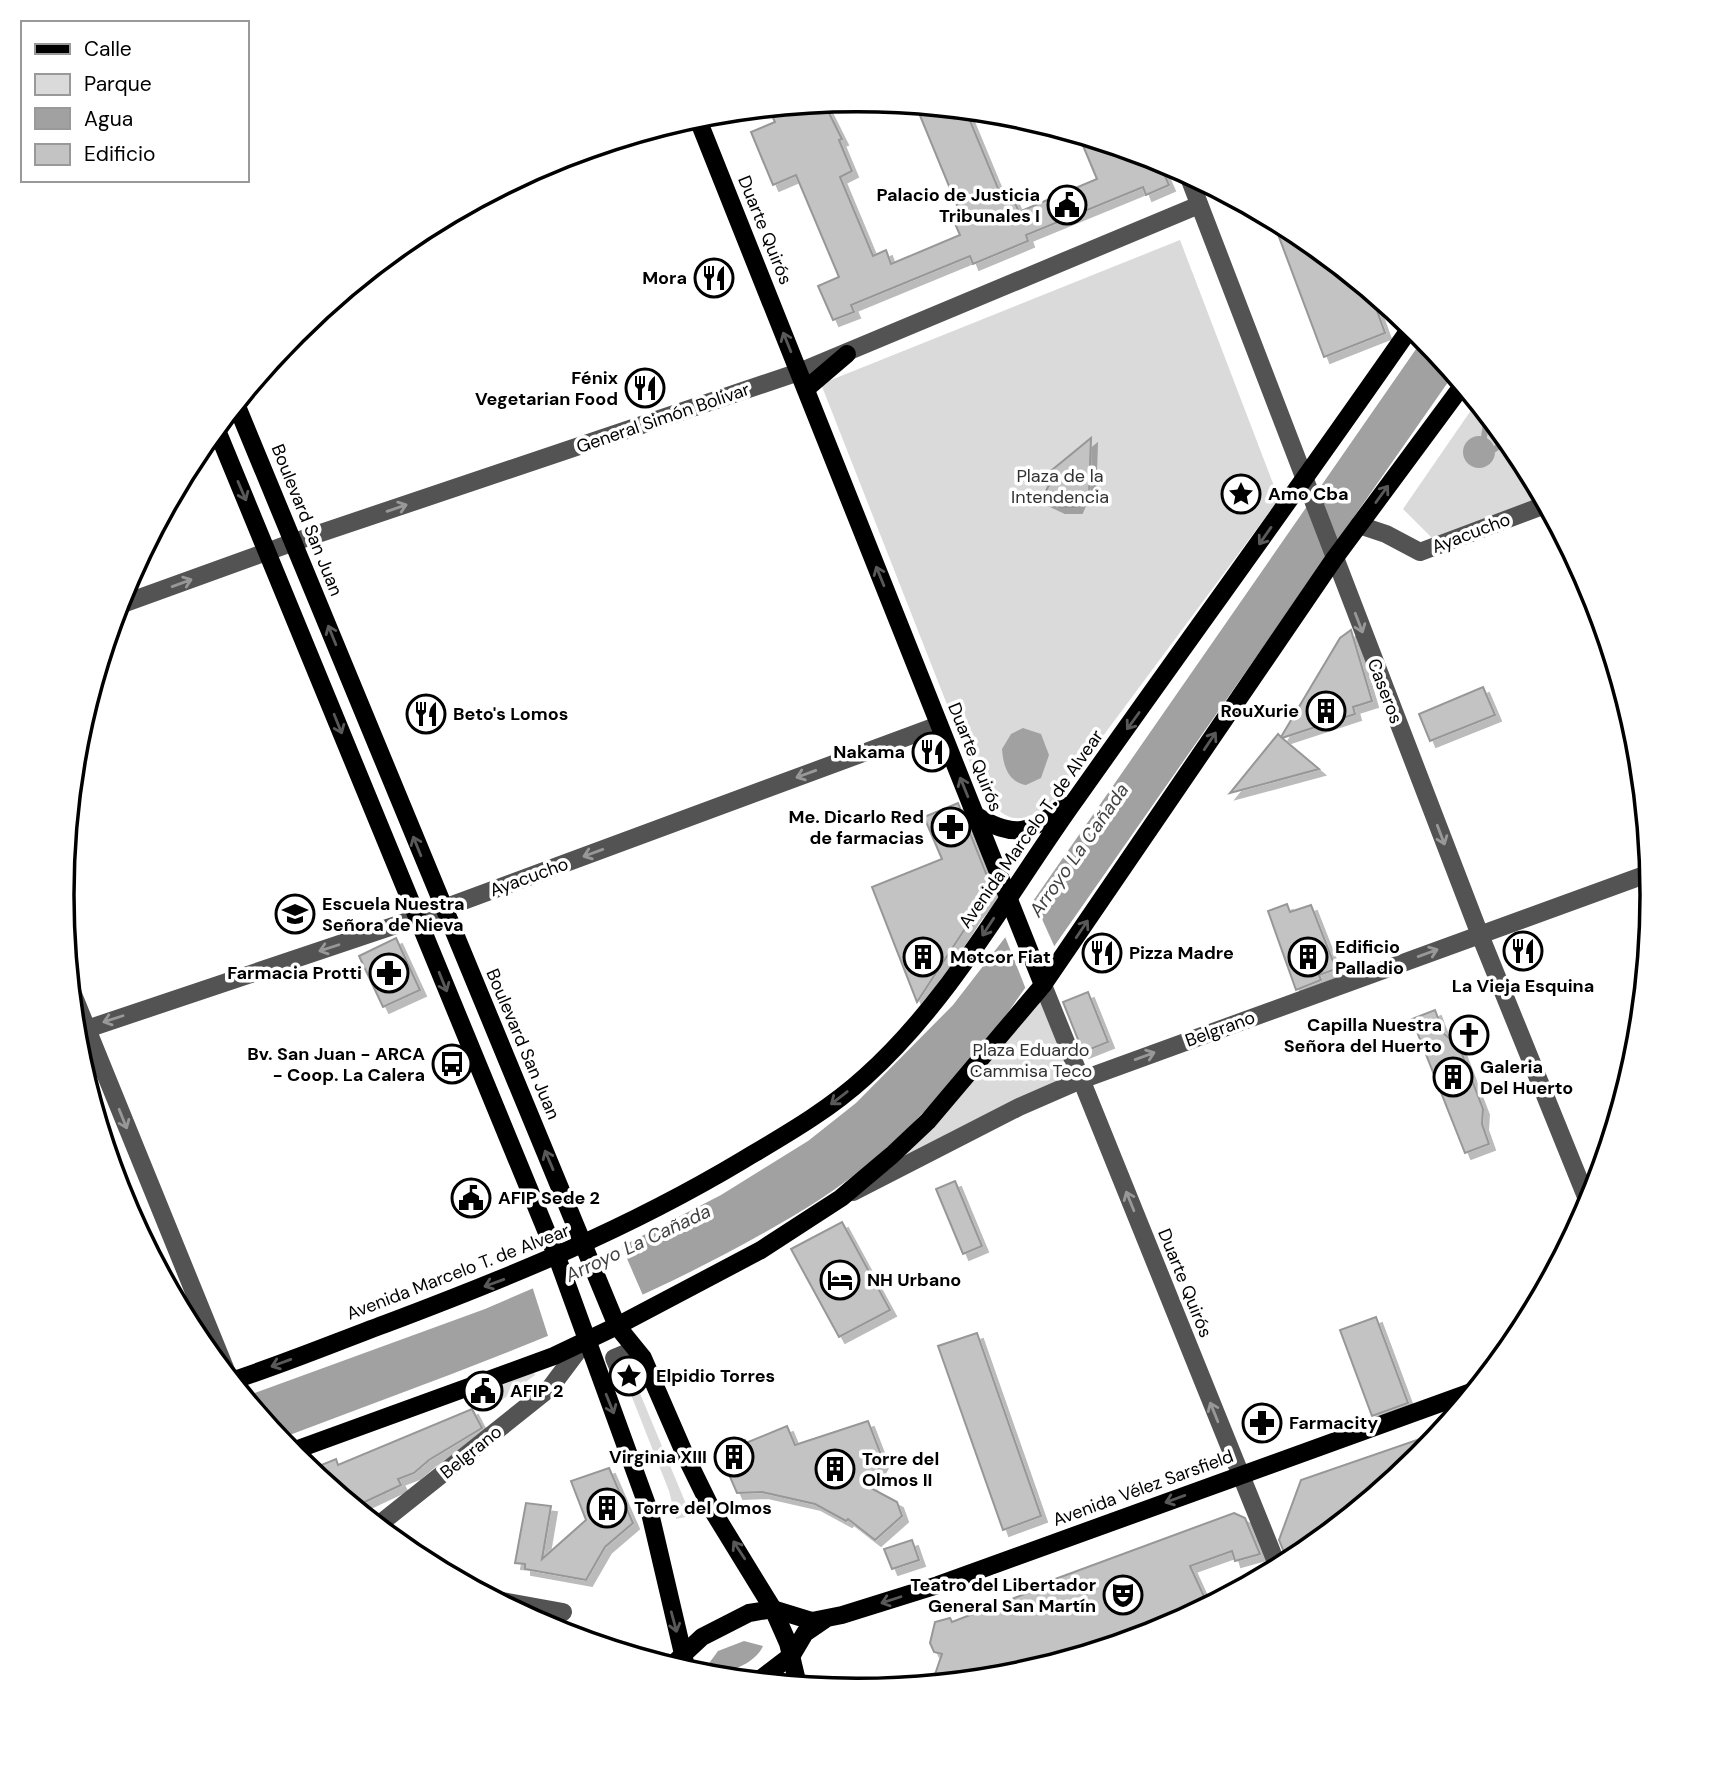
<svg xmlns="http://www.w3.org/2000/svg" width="1713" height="1791" font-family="'DM Sans',sans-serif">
  <defs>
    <filter id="shadow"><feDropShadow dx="6" dy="6" stdDeviation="0" flood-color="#0004"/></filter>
  </defs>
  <rect width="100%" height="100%" fill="#fff"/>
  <!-- green -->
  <g fill="#dadada">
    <path d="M1180,240L1279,499L1060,794C1015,838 995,818 972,768L821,384Z"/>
    <polygon points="1476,403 1518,454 1541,498 1435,541 1403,509"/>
    <polygon points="1043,985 1081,1080 841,1198 892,1155"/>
    <polygon points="533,1371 535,1375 498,1403 492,1386"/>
    <polygon points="630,1376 634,1379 691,1516 676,1519 669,1491 626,1382"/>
  </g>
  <!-- water -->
  <g fill="#a1a1a1">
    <path d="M1423,339L1453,375L1009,1011C968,1064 926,1115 874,1159C830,1197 779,1225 727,1253C584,1329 430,1381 279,1439L244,1397L485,1309L578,1269L721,1195L808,1141L856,1103L953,1005L1031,904Z"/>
    <circle cx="1479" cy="452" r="16"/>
    <path d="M1023,728L1041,734L1049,755L1041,778L1026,785C1008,782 1003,765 1002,749L1011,734Z"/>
    <path d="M744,1641L763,1646C755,1664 724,1678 707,1666L718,1651Z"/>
  </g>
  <!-- pier -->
  <g fill="#fff">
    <polygon points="1032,897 1056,950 1027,992 1004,934"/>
    <polygon points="621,1245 645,1300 549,1339 532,1286"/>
  </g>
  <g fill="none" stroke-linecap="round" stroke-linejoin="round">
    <!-- stream -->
    <g stroke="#a1a1a1" stroke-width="6">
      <polyline points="1484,437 1487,417"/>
      <polyline points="1495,449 1506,440"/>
    </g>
  </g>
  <!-- building -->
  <g fill="#c3c3c3" stroke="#979797" stroke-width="2" filter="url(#shadow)">
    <polygon points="824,103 842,139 839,140 852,171 840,177 873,256 886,250 891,264 960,235 953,219 961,215 916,106 966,111 1002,198 1011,194 1019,212 1097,179 1079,136 1158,160 1169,185 1146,195 1143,187 1026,235 1028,241 973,264 970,256 851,305 854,312 833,320 818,286 839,277 796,175 773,185 751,132 775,122 769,109"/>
    <polygon points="1273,221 1299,234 1371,294 1385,333 1324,357"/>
    <polygon points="1091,438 1089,496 1081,495 1076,507 1059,507 1042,499 1050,483 1041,479"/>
    <polygon points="1351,630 1372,701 1353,707 1355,714 1282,738 1319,769 1230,793 1278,734 1281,737 1340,638"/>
    <polygon points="1483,687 1495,715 1430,741 1419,714"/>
    <polygon points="958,803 993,891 976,912 917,1002 872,887 942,859 924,817"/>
    <polygon points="1287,904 1290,912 1311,905 1336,969 1319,975 1321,980 1296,990 1268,911"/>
    <polygon points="396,938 420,990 383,1007 359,956"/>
    <polygon points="1088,992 1108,1042 1083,1052 1063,1002"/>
    <polygon points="1435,1010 1444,1034 1459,1046 1483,1109 1482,1124 1489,1144 1465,1153 1412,1019"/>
    <polygon points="955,1181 982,1246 963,1254 936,1189"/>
    <polygon points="842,1222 890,1310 839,1337 791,1249"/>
    <polygon points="1376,1317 1408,1403 1372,1416 1340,1330"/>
    <polygon points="977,1333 1041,1516 1003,1530 938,1346"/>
    <polygon points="472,1409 482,1428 429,1460 414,1473 398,1479 401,1485 354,1507 309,1470 336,1459 338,1465"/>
    <polygon points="868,1421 883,1460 869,1487 897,1502 902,1516 875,1540 848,1519 846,1521 815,1504 762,1492 737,1493 718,1449 745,1440 746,1443 787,1426 795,1445"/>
    <polygon points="1440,1432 1419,1458 1288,1562 1279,1540 1301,1480"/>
    <polygon points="609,1468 633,1523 605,1547 586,1580 525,1569 525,1564 515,1563 526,1503 551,1506 542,1559 586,1520 571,1481"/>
    <polygon points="1234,1513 1245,1518 1260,1554 1235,1561 1232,1551 1190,1566 1208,1605 1160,1630 1011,1676 932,1683 942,1654 934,1652 930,1643 935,1622 950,1618 952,1622 1030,1592 1029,1589 1039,1585"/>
    <polygon points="912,1540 919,1560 892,1569 884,1549"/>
  </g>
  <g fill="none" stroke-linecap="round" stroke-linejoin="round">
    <!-- minor -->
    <g stroke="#535353" stroke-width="18">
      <polyline points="1188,175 1480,935 1589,1204"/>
      <polyline points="1359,525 1386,534 1420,552 1545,505"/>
      <polyline points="117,606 294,542 799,372 1199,205"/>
      <polyline points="1043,985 1278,1567"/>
      <polyline points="70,987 229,1378"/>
      <polyline points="75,1033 417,918 939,725"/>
      <polyline points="853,1192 1019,1107 1081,1080 1650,873"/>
      <polygon points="626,1353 632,1368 620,1372 614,1358"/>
      <polyline points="377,1526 550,1388 586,1340"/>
      <polyline points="496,1600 563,1612"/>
    </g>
    <!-- major -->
    <g stroke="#000" stroke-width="18">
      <polyline points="697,117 1043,985"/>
      <polyline points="806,389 847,354"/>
      <polyline points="236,404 617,1326 643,1358 686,1457 711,1508 773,1609 788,1643 798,1685"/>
      <polyline points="216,428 557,1257 650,1513 687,1671"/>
      <path d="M975,815C1014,839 1030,834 1064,806"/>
      <path d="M231,1381C283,1364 334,1343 385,1324C512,1276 626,1230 743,1160C785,1135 829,1110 865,1077C952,999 1010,890 1078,796C1189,639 1302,484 1411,327"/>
      <polyline points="290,1452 554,1356 617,1326 761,1250 841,1198 892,1155 928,1121 1043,985 1334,559 1462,386"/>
      <polyline points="671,1666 702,1637 749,1613 773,1609 812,1621 842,1615 938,1585 1474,1391"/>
      <polyline points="758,1681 792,1655 805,1633 824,1620"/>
    </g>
  </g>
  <!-- one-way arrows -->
  <defs><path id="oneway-shaft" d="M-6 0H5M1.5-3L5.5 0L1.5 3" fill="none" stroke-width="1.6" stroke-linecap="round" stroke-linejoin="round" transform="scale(1.75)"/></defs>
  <g stroke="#595959">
    <use href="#oneway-shaft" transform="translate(787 342) rotate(-112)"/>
    <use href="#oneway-shaft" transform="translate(242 491) rotate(67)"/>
    <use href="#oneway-shaft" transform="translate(1382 494) rotate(-54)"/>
    <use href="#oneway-shaft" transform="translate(1265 536) rotate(125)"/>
    <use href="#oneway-shaft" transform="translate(880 576) rotate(-112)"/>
    <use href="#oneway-shaft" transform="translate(332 635) rotate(-112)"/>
    <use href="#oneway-shaft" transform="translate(1133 721) rotate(126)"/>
    <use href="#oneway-shaft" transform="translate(338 724) rotate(68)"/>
    <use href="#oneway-shaft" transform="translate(1210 741) rotate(-56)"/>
    <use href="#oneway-shaft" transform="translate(964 787) rotate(-112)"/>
    <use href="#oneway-shaft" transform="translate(417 846) rotate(-112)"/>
    <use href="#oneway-shaft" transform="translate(988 927) rotate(123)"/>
    <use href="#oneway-shaft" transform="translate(1082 929) rotate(-56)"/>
    <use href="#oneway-shaft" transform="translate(443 982) rotate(68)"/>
    <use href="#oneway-shaft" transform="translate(839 1098) rotate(142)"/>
    <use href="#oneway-shaft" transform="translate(549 1160) rotate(-113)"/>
    <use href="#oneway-shaft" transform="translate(494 1283) rotate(160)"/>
    <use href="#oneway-shaft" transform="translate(281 1363) rotate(160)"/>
    <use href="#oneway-shaft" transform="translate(610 1404) rotate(68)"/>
    <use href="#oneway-shaft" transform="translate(1175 1499) rotate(160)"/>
    <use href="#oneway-shaft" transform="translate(739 1550) rotate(-123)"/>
    <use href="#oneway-shaft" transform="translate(891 1600) rotate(162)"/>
    <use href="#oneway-shaft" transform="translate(674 1622) rotate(75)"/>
  </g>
  <g stroke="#989898">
    <use href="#oneway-shaft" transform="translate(397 508) rotate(-19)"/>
    <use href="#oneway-shaft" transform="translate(182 583) rotate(-20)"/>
    <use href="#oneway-shaft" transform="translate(1359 623) rotate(69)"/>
    <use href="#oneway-shaft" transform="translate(806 774) rotate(160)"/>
    <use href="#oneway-shaft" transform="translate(1441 835) rotate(69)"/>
    <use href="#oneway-shaft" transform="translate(593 853) rotate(160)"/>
    <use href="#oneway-shaft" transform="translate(329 948) rotate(162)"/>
    <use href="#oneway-shaft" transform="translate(1428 953) rotate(-20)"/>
    <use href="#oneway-shaft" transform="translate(113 1019) rotate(162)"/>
    <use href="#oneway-shaft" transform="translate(1145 1056) rotate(-20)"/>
    <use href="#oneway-shaft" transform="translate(123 1119) rotate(68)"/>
    <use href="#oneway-shaft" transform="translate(1130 1201) rotate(-112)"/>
    <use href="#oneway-shaft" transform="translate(1214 1412) rotate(-112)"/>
  </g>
  <!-- icons -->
  <defs>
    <symbol id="civic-ring" viewBox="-11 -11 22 22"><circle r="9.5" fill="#fff" stroke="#000" stroke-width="1.5"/><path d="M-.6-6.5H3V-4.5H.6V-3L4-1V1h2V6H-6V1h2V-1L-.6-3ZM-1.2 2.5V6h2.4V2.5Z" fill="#000"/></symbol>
    <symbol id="restaurant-ring" viewBox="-11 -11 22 22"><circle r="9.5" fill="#fff" stroke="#000" stroke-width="1.5"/><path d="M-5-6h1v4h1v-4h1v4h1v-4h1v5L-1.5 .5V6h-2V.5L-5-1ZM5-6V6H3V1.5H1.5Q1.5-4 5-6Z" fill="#000"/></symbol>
    <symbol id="sight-ring" viewBox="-11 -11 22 22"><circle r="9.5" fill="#fff" stroke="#000" stroke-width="1.5"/><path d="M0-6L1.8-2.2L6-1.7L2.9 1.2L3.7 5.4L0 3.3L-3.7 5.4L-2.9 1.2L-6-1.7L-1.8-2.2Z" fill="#000"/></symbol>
    <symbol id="building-ring" viewBox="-11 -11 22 22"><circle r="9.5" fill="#fff" stroke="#000" stroke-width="1.5"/><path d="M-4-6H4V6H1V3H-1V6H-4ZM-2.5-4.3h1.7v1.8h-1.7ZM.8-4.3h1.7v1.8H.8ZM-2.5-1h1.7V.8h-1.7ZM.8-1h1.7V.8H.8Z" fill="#000"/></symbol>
    <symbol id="pharmacy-ring" viewBox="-11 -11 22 22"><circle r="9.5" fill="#fff" stroke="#000" stroke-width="1.5"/><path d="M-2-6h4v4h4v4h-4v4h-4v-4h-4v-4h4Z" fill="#000"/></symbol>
    <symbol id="school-ring" viewBox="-11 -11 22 22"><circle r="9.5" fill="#fff" stroke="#000" stroke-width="1.5"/><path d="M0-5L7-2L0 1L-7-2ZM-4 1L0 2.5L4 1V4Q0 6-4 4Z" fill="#000"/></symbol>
    <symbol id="church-ring" viewBox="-11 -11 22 22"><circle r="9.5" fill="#fff" stroke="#000" stroke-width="1.5"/><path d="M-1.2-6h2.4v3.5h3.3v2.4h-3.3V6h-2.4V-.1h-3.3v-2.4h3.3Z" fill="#000"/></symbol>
    <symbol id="bus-ring" viewBox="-11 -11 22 22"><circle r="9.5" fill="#fff" stroke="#000" stroke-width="1.5"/><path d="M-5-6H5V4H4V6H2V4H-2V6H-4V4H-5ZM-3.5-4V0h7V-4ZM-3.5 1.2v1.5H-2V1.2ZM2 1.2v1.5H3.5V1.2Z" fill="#000"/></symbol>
    <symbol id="hotel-ring" viewBox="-11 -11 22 22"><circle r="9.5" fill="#fff" stroke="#000" stroke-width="1.5"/><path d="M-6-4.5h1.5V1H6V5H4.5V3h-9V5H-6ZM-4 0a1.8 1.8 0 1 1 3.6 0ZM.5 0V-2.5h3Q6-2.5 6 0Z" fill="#000"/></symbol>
    <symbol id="theatre-ring" viewBox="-11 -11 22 22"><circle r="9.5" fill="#fff" stroke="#000" stroke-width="1.5"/><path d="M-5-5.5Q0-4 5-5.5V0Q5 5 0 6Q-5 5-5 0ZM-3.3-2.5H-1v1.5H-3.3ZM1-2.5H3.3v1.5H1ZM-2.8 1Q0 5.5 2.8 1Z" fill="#000"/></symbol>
  </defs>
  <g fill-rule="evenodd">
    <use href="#civic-ring" x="1045" y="183" width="44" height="44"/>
    <use href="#restaurant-ring" x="692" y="256" width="44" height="44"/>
    <use href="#restaurant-ring" x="623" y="366" width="44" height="44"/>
    <use href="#sight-ring" x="1219" y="472" width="44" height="44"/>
    <use href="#building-ring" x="1304" y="689" width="44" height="44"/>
    <use href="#restaurant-ring" x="404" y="692" width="44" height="44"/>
    <use href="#restaurant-ring" x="910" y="730" width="44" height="44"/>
    <use href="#pharmacy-ring" x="929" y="805" width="44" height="44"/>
    <use href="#school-ring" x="273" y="892" width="44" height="44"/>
    <use href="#restaurant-ring" x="1501" y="929" width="44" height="44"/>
    <use href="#restaurant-ring" x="1080" y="931" width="44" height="44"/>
    <use href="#building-ring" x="901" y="935" width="44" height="44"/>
    <use href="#building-ring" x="1286" y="935" width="44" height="44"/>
    <use href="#pharmacy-ring" x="367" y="951" width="44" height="44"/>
    <use href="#church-ring" x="1447" y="1013" width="44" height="44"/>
    <use href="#bus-ring" x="430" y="1042" width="44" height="44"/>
    <use href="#building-ring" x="1431" y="1055" width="44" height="44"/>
    <use href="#civic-ring" x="449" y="1176" width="44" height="44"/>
    <use href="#hotel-ring" x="818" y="1258" width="44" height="44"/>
    <use href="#sight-ring" x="607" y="1354" width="44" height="44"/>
    <use href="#civic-ring" x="461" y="1369" width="44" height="44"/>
    <use href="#pharmacy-ring" x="1240" y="1401" width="44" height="44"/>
    <use href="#building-ring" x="712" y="1435" width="44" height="44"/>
    <use href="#building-ring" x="813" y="1447" width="44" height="44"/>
    <use href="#building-ring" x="585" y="1486" width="44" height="44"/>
    <use href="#theatre-ring" x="1101" y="1573" width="44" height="44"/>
  </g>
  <g text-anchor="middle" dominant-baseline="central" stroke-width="7" stroke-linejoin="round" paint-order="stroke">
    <!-- poi labels -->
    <g font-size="18" font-weight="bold" fill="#000" stroke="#fff" text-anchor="start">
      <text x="1040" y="195" text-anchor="end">Palacio de Justicia<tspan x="1040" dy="21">Tribunales I</tspan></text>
      <text x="687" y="278" text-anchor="end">Mora</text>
      <text x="618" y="378" text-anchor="end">Fénix<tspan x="618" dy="21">Vegetarian Food</tspan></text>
      <text x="1268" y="494">Amo Cba</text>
      <text x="1299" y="711" text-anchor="end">RouXurie</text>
      <text x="453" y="714">Beto's Lomos</text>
      <text x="905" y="752" text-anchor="end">Nakama</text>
      <text x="924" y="817" text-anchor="end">Me. Dicarlo Red<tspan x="924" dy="21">de farmacias</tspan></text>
      <text x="322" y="904">Escuela Nuestra<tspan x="322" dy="21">Señora de Nieva</tspan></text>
      <text x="1335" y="947">Edificio<tspan x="1335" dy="21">Palladio</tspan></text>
      <text x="1129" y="953">Pizza Madre</text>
      <text x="950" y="957">Motcor Fiat</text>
      <text x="362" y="973" text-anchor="end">Farmacia Protti</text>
      <text x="1523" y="986" text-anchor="middle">La Vieja Esquina</text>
      <text x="1442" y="1025" text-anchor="end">Capilla Nuestra<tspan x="1442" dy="21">Señora del Huerto</tspan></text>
      <text x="425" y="1054" text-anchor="end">Bv. San Juan - ARCA<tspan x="425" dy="21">- Coop. La Calera</tspan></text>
      <text x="1480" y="1067">Galeria<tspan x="1480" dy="21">Del Huerto</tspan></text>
      <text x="498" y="1198">AFIP Sede 2</text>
      <text x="867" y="1280">NH Urbano</text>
      <text x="656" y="1376">Elpidio Torres</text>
      <text x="510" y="1391">AFIP 2</text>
      <text x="1289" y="1423">Farmacity</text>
      <text x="707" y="1457" text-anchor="end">Virginia XIII</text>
      <text x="862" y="1459">Torre del<tspan x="862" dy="21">Olmos II</tspan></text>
      <text x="634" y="1508">Torre del Olmos</text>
      <text x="1096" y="1585" text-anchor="end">Teatro del Libertador<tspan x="1096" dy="21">General San Martín</tspan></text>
    </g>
    <!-- street labels -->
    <g font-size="18" fill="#000" stroke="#fff">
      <text transform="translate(765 230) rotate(68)">Duarte Quirós</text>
      <text transform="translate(663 418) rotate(-19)">General Simón Bolivar</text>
      <text transform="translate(307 520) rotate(68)">Boulevard San Juan</text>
      <text transform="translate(1471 533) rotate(-21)">Ayacucho</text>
      <text transform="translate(1385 691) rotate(69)">Caseros</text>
      <text transform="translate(975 757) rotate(68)">Duarte Quirós</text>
      <text transform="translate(1031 829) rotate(-55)">Avenida Marcelo T. de Alvear</text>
      <text transform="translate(529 877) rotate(-20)">Ayacucho</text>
      <text transform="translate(1220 1029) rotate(-20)">Belgrano</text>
      <text transform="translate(523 1044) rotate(67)">Boulevard San Juan</text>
      <text transform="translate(458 1272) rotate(-21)">Avenida Marcelo T. de Alvear</text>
      <text transform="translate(1185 1283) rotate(68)">Duarte Quirós</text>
      <text transform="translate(471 1452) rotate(-39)">Belgrano</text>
      <text transform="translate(1143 1488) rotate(-20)">Avenida Vélez Sarsfield</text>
    </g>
    <!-- park labels -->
    <g font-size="18" fill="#313131" stroke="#fff">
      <text x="1060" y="476">Plaza de la<tspan x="1060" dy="21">Intendencia</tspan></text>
      <text x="1031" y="1050">Plaza Eduardo<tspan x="1031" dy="21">Cammisa Teco</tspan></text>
    </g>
    <!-- water labels -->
    <g font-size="19" font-style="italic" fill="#424242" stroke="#fff">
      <text transform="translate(1079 850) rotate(-55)">Arroyo La Cañada</text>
      <text transform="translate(638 1243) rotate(-25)">Arroyo La Cañada</text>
    </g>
  </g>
  <!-- crop -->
  <path d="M0 0H1713V1791H0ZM74 895a783 783 0 1 1 1566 0a783 783 0 1 1-1566 0Z" fill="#fff" fill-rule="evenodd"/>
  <path fill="none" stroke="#000" stroke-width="3.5" d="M74 895a783 783 0 1 1 1566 0a783 783 0 1 1-1566 0Z"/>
  <!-- legend -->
  <rect x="21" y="21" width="228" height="161" fill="#ffffff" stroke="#999999" stroke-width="2"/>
  <rect x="35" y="44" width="35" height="10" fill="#000000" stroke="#999999" stroke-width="2"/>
  <text x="84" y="56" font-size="21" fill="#000000">Calle</text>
  <rect x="35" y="74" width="35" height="21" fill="#dadada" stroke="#999999" stroke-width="2"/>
  <text x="84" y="91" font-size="21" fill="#000000">Parque</text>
  <rect x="35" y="108" width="35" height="21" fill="#a1a1a1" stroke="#999999" stroke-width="2"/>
  <text x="84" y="126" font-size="21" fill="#000000">Agua</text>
  <rect x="35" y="144" width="35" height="21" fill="#c3c3c3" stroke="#999999" stroke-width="2"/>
  <text x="84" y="161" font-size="21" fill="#000000">Edificio</text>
</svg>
